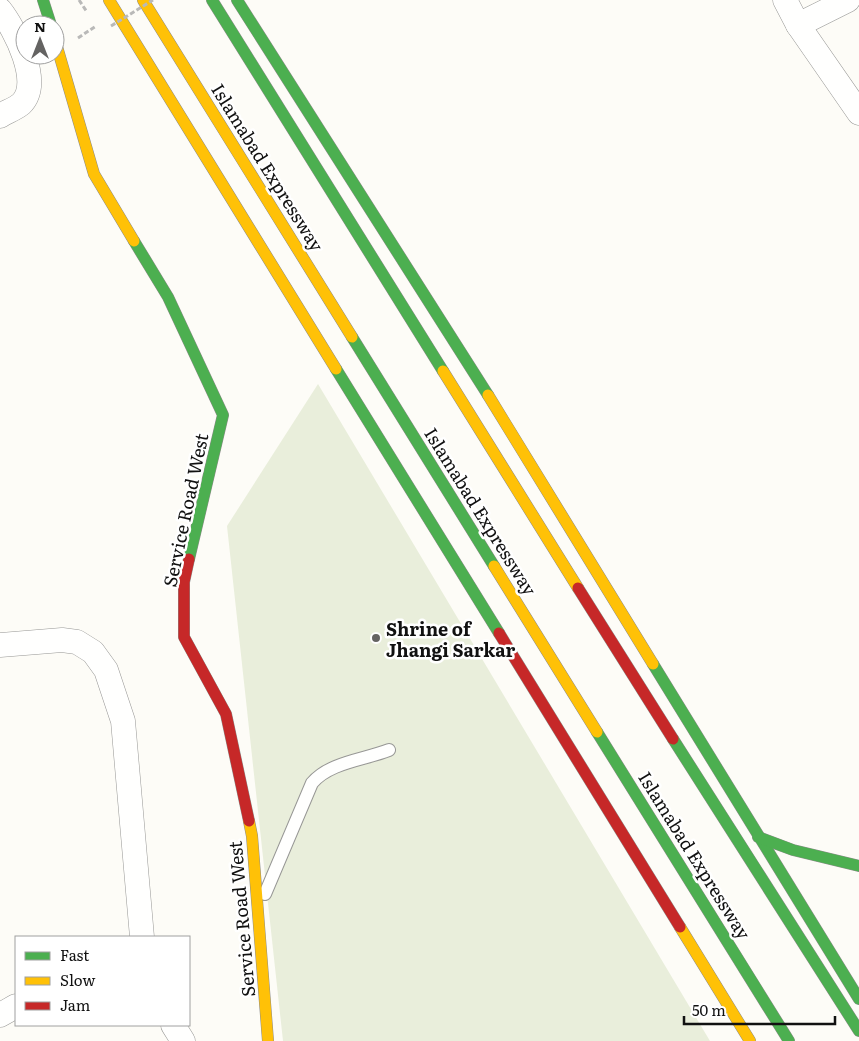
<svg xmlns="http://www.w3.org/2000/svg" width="859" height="1041" font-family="Literata,serif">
  <rect width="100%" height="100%" fill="#fdfcf7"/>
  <!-- cemetery -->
  <polygon fill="#e9eedb" points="318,384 710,1041 283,1041 227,526"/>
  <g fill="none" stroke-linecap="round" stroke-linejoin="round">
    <defs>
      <path id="lane" d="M265,894L312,783C330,762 364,760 389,750"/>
      <g id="street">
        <polyline points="785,0 798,25 848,0"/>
        <path d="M0,10C15,29 43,83 21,104C15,109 6,112 0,116"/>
        <polyline points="798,25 859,113"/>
        <polyline points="0,645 62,640 77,642 93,652 106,670 123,721 142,937"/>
        <polyline points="0,1015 16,1006"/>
        <polyline points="173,1025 183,1041"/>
      </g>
      <g id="fast">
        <polyline points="43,0 51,25"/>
        <polyline points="212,0 443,371"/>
        <polyline points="237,0 488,395"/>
        <polyline points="134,241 168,297 223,415 189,559"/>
        <polyline points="352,337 494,566"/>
        <polyline points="336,369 499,633"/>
        <polyline points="653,664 859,999"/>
        <polyline points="597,732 789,1041"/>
        <polyline points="673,739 859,1031"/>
        <polyline points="758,837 793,850 859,866"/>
      </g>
      <g id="slow">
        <polyline points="109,0 336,369"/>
        <polyline points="143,0 352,337"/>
        <polyline points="55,40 94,174 134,241"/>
        <polyline points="443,371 578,588"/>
        <polyline points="488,395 653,664"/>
        <polyline points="494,566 597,732"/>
        <polyline points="249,821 252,836 268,1041"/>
        <polyline points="680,927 750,1041"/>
      </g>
      <g id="jam">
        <polyline points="189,559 184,582 184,637 226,714 249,821"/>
        <polyline points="578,588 673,739"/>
        <polyline points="499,633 680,927"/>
      </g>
    </defs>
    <!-- lane casing -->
    <use href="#lane" stroke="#979795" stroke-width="14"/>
    <!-- street casing -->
    <use href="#street" stroke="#979795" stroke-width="25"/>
    <!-- fast casing -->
    <use href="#fast" stroke="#8e8d8b" stroke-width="12"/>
    <!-- slow casing -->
    <use href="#slow" stroke="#8e8d8b" stroke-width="12"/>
    <!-- jam casing -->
    <use href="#jam" stroke="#8e8d8b" stroke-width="12"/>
    <!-- path -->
    <g stroke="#b9b9b8" stroke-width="3" stroke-dasharray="5 2.5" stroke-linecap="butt">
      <polyline points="79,0 87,12"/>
      <polyline points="78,38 96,26"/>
    </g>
    <!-- lane -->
    <use href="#lane" stroke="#fffffe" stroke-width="12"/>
    <!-- street -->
    <use href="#street" stroke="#fffffe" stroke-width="24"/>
    <!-- fast -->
    <use href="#fast" stroke="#4caf50" stroke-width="11"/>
    <!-- slow -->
    <use href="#slow" stroke="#ffc107" stroke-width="11"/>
    <!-- jam -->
    <use href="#jam" stroke="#c62828" stroke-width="11"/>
    <!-- path-bridge -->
    <polyline stroke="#b9b9b8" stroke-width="3" stroke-dasharray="5 2.5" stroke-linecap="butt" points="111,26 153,0"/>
  </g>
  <!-- markers -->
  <circle fill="#646362" stroke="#fff" stroke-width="2" cx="376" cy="638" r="5"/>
  <g text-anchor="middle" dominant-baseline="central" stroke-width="5" stroke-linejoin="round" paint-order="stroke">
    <!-- street labels -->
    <g font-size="18" fill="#111" stroke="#fff">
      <text transform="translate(268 167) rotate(58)">Islamabad Expressway</text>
      <text transform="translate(185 510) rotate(-78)">Service Road West</text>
      <text transform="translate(481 511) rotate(58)">Islamabad Expressway</text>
      <text transform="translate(695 855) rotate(58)">Islamabad Expressway</text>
      <text transform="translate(241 919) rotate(-95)">Service Road West</text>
    </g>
    <!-- poi labels -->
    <g font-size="18" font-weight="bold" fill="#111" stroke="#fff" text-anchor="start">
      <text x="386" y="628">Shrine of<tspan x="386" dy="21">Jhangi Sarkar</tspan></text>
    </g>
  </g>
  <!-- legend -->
  <rect x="15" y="936" width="175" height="90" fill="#ffffff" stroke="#a0a0a0"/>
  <rect x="25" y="952" width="25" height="8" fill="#4caf50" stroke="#a0a0a0"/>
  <text x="60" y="961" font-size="15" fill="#111111">Fast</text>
  <rect x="25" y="977" width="25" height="8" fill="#ffc107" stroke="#a0a0a0"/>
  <text x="60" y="986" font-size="15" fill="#111111">Slow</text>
  <rect x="25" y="1002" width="25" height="8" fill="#c62828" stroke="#a0a0a0"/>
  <text x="60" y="1011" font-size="15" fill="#111111">Jam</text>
  <!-- north arrow -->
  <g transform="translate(40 40)"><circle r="24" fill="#ffffff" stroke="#a0a0a0"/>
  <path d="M0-4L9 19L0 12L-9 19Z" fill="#646362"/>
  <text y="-8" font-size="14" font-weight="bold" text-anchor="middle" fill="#111111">N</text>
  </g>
  <!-- scale -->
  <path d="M684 1016v8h151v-8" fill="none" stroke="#111111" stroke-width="2.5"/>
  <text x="692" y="1016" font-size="15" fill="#111111" stroke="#ffffff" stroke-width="4" paint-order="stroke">50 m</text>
</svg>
